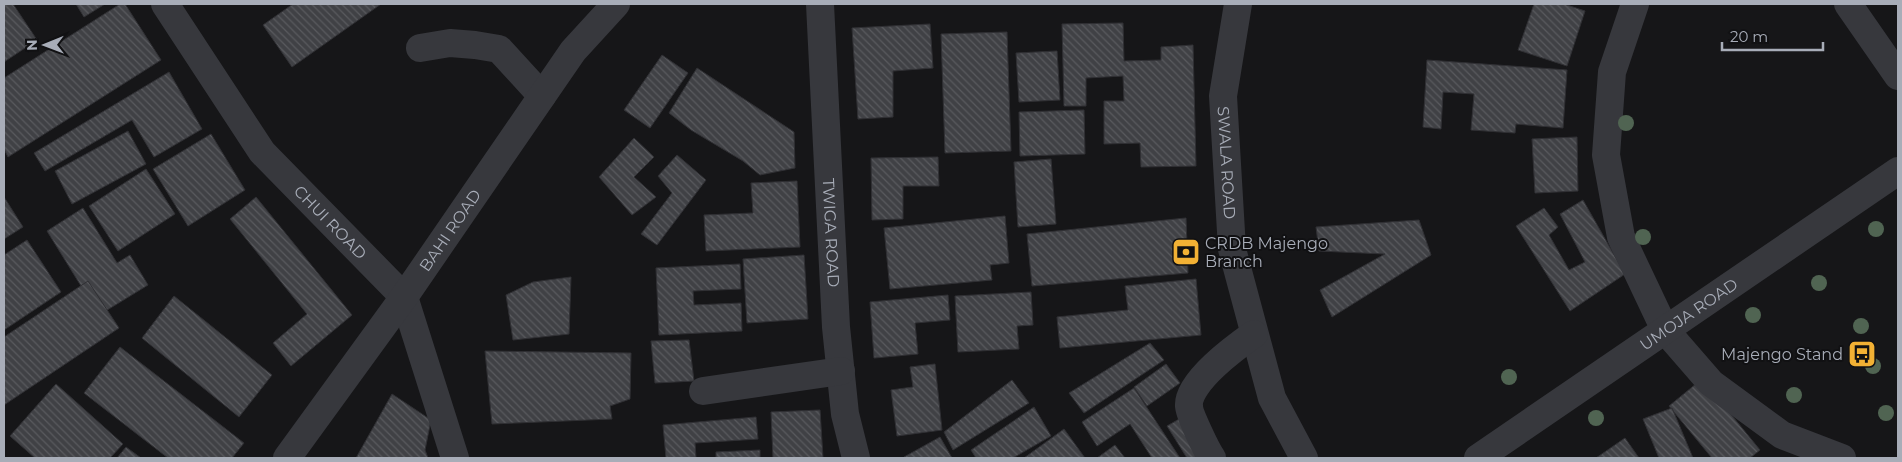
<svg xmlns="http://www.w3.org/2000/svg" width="1902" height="462" font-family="Montserrat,sans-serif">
  <defs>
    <pattern id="building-back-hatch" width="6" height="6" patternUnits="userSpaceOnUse" patternTransform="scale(1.25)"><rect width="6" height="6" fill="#404145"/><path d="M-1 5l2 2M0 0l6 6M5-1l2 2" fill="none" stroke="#595a5e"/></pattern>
  </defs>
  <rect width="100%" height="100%" fill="#161618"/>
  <!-- building -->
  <g fill="url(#building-back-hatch)" stroke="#303034">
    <polygon points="4,4 13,4 37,40 4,62"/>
    <polygon points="76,4 105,4 84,17"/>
    <polygon points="120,4 125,4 161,60 8,157 4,149 4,78"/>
    <polygon points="293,4 381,4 292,67 263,25"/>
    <polygon points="1534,4 1564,4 1585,11 1567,66 1518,50"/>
    <polygon points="1123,23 1124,61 1161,60 1161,47 1193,45 1196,166 1141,167 1140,143 1104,144 1104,101 1124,101 1123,76 1086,78 1086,106 1064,106 1062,24"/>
    <polygon points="930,24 933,68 893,71 893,117 858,119 852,28"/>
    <polygon points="1007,32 1011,151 945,153 941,34"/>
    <polygon points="1057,51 1060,100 1019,102 1016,53"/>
    <polygon points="662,55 688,73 650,128 624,110"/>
    <polygon points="1427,60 1567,70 1563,128 1516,124 1515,133 1471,130 1474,94 1443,92 1441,129 1423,127"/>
    <polygon points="697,68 794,132 795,168 760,175 743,161 691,130 669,113"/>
    <polygon points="169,72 202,129 154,157 132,120 45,171 34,153"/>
    <polygon points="1084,110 1085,154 1020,156 1019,112"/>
    <polygon points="128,131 146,164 72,204 55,171"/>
    <polygon points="211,134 245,190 188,226 153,169"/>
    <polygon points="1577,137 1578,191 1535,193 1532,139"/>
    <polygon points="634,138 654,157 634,177 656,197 632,215 599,177"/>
    <polygon points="677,155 706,180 657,245 641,234 672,193 658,176"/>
    <polygon points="938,157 939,186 903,186 903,219 872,220 871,158"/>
    <polygon points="1051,159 1056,224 1018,227 1014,162"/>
    <polygon points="146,169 175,214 118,251 89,206"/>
    <polygon points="797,181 800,247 706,251 704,215 753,213 751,183"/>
    <polygon points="4,197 23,227 4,239"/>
    <polygon points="256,197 352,315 291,366 273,343 307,314 230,219"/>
    <polygon points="1583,200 1625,274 1570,311 1516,226 1544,208 1558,227 1549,235 1569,270 1585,262 1560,214"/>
    <polygon points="83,208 117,263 130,255 148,285 99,315 47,231"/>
    <polygon points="1005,216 1009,263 990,265 992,280 890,289 884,228"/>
    <polygon points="1186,218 1188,273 1032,286 1027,234"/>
    <polygon points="1419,220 1431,255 1332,317 1320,290 1385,254 1319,251 1316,227"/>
    <polygon points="27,240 61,292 4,330 4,255"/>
    <polygon points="804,255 808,319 747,323 743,259"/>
    <polygon points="740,264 741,289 693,291 694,305 741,303 742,331 659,335 656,268"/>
    <polygon points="571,277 569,334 513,340 506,295 533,282"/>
    <polygon points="1196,279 1201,335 1060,348 1057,317 1128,310 1125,286"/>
    <polygon points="88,281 119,328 4,405 4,337"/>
    <polygon points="1031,292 1033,325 1017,326 1019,349 958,352 955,296"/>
    <polygon points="948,295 950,320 915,323 918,354 874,358 870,302"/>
    <polygon points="174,296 272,375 239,417 142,338"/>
    <polygon points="689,340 694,381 655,383 651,341"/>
    <polygon points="1150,343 1164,360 1084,413 1069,393"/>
    <polygon points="120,347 244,443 232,458 168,458 84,393"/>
    <polygon points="485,351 631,353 630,399 610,406 612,419 492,424"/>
    <polygon points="935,364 942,430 897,436 891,390 913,387 910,367"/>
    <polygon points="1166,364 1180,383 1147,406 1134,387"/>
    <polygon points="1702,379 1760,450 1750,458 1712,458 1669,406"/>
    <polygon points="1012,380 1029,403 953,450 944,432"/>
    <polygon points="56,384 123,444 110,458 35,458 10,436"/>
    <polygon points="1134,388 1180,458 1152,458 1130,424 1097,446 1082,422"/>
    <polygon points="392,394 431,420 425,450 428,458 356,458"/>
    <polygon points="1034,407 1051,436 1013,458 976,458 971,450"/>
    <polygon points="1672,408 1693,458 1659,458 1643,419"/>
    <polygon points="820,410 823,458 773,458 771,412"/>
    <polygon points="756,417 758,439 695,443 696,458 666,458 663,425"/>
    <polygon points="1181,418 1206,458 1187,458 1167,426"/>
    <polygon points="1064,429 1085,458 1024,458"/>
    <polygon points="940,437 952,458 905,458 904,457"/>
    <polygon points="1625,438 1639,458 1596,458"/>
    <polygon points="1115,445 1125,458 1097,458"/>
    <polygon points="126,447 141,458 117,458"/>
    <polygon points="760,450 760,458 716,458 716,452"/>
  </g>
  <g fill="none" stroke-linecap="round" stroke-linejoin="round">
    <!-- minor -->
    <g stroke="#37383d" stroke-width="28">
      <path id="s1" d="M165,4L262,152L404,297L455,458"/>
      <path id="s2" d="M820,4L836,327L845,414L856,458"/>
      <path id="s3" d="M1238,4L1223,96L1232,249L1272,398L1304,458"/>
      <polyline points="1635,4 1612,72 1606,155 1621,237 1665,330 1711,383 1782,435 1842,458"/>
      <polyline points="1848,4 1898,76"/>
      <polyline points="420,48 450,43 475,45 499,49 542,96"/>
      <polyline points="703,391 841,371"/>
      <path id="s4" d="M287,458L404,297L573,51L616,4"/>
      <path d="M1212,458C1207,451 1189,414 1189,406C1187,382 1237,346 1254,334"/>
      <path id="s5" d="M1478,458L1898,171"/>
    </g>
  </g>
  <!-- trees -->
  <g fill="#506452">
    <circle cx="1626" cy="123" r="8"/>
    <circle cx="1876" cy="229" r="8"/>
    <circle cx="1643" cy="237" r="8"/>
    <circle cx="1819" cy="283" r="8"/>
    <circle cx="1753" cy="315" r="8"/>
    <circle cx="1861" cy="326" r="8"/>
    <circle cx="1873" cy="366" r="8"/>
    <circle cx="1509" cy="377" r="8"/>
    <circle cx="1794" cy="395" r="8"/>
    <circle cx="1886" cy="413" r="8"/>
    <circle cx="1596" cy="418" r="8"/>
  </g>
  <!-- icons -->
  <defs>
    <symbol id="bank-square" viewBox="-11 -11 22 22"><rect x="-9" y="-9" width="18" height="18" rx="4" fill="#f2b134" stroke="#111113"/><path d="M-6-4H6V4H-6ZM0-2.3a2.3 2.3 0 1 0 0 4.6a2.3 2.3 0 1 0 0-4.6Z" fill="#111"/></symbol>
    <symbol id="bus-square" viewBox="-11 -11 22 22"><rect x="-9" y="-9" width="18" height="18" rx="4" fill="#f2b134" stroke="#111113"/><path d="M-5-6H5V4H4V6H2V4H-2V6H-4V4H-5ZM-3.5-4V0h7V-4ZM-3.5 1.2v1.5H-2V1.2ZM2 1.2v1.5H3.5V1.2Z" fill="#111"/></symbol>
  </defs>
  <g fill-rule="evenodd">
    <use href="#bank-square" x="1170" y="236" width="32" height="32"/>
    <use href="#bus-square" x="1846" y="338" width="32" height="32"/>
  </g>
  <g text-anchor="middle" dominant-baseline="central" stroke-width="4" stroke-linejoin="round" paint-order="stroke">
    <!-- street labels -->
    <g font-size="16" fill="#a8adb8" stroke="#111113">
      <text stroke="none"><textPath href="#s3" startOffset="160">SWALA ROAD</textPath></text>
      <text stroke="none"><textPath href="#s1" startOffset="275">CHUI ROAD</textPath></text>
      <text stroke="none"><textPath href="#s4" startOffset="280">BAHI ROAD</textPath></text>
      <text stroke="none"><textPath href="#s2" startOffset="229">TWIGA ROAD</textPath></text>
      <text stroke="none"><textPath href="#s5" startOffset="255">UMOJA ROAD</textPath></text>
    </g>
    <!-- poi labels -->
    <g font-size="16" fill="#a8adb8" stroke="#111113" text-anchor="start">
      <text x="1205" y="243">CRDB Majengo<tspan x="1205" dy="18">Branch</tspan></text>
      <text x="1843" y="354" text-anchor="end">Majengo Stand</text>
    </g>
  </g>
  <!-- border -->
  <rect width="1902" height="462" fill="none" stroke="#a8adb8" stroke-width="10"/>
  <!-- north arrow -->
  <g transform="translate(45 45) rotate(269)" stroke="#111113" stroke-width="4" paint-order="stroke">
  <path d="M0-4L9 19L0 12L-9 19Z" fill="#a8adb8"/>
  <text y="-8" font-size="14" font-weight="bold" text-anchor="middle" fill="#a8adb8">N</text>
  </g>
  <!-- scale -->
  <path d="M1722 42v8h101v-8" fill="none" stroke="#a8adb8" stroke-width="2.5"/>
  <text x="1730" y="42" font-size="15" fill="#a8adb8" stroke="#111113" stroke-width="4" paint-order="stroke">20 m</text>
</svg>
